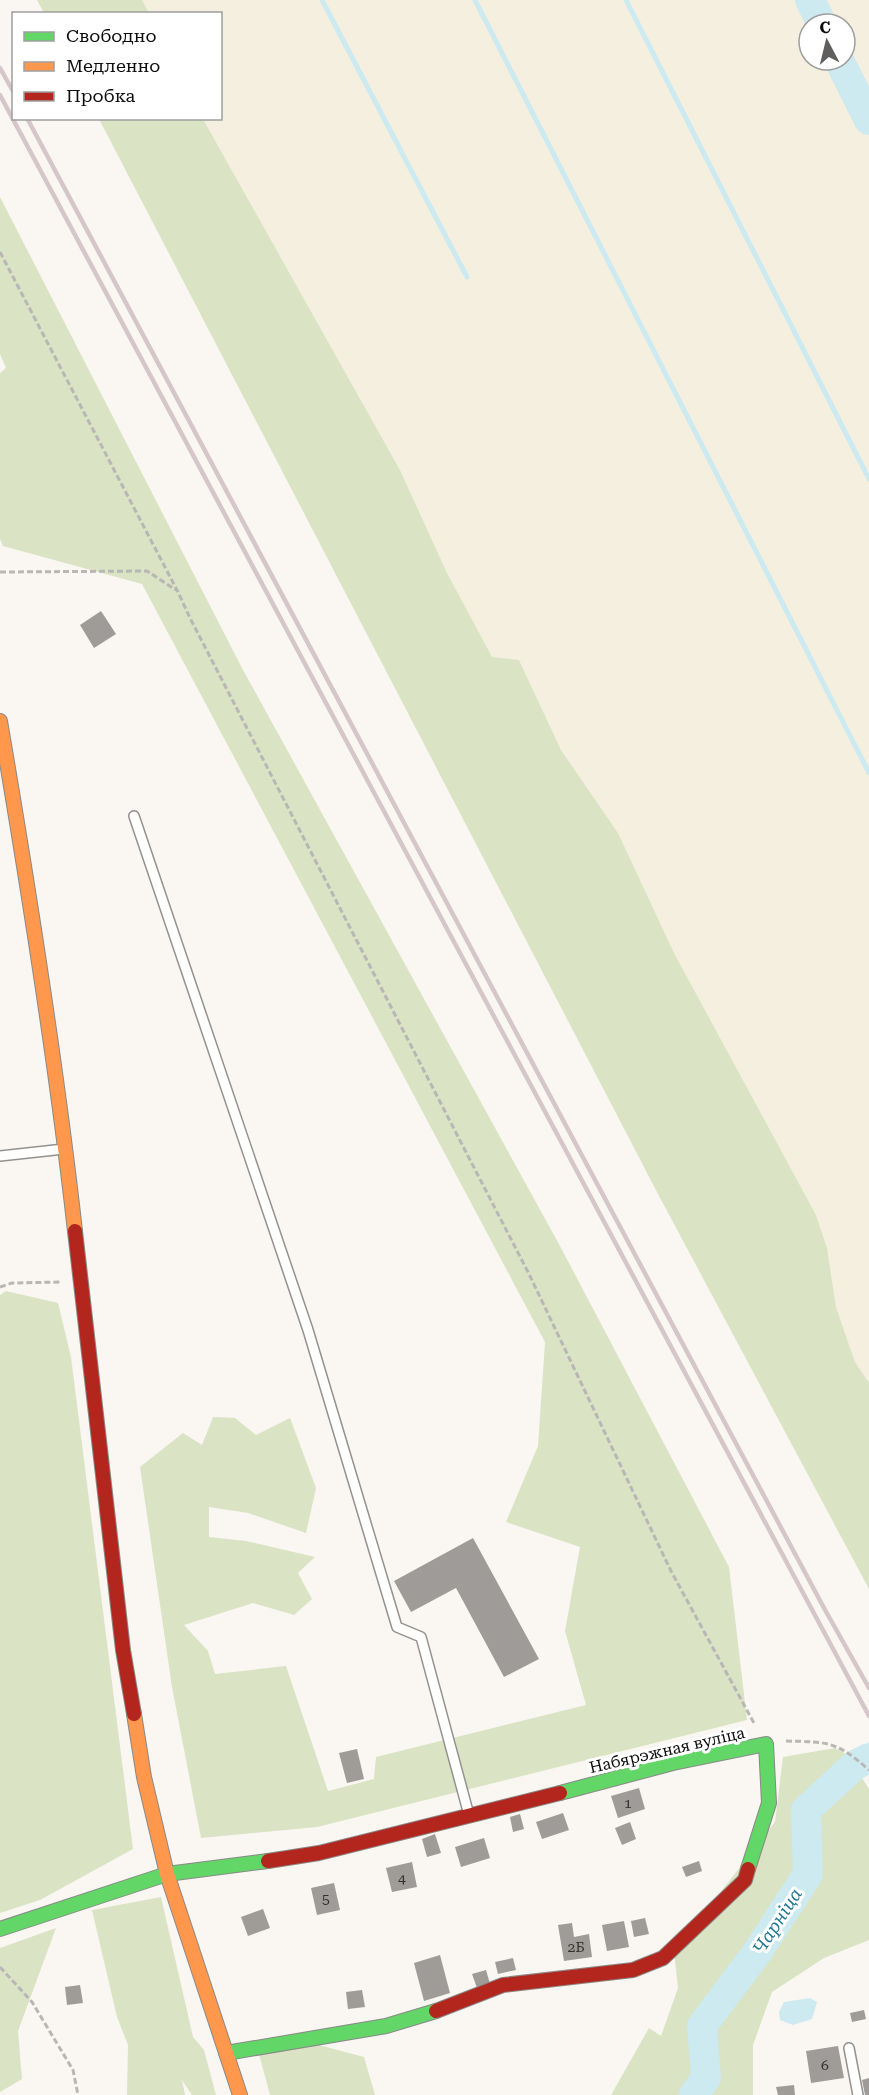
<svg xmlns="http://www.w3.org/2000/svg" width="869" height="2095" font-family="'Roboto Serif',serif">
  <rect width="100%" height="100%" fill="#faf7f2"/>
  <!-- farmland -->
  <path fill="#f5efe0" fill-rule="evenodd" d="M142,0H869V1383L855,1362L836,1307L827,1248L816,1215L674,953L618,833L561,750L519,660L492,658L447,573L400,470L203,119L220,118V14L149,13ZM809,24H845V60H809Z"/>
  <!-- forest -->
  <g fill="#dae3c3">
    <polygon points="37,0 142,0 149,13 44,13"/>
    <polygon points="99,119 203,119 400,470 447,573 492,657 519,660 561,750 618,833 674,953 816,1215 827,1248 836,1307 855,1362 869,1383 869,1589 658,1194"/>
    <polygon points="0,197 242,668 560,1246 729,1567 747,1720 317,1827 201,1838 172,1687 140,1467 183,1433 202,1445 213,1417 235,1418 256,1435 290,1418 316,1488 306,1533 248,1513 209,1507 209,1537 246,1541 315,1557 298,1573 312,1599 294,1615 253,1603 184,1625 208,1651 215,1674 286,1666 328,1791 374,1779 376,1757 586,1705 565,1631 580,1547 506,1522 538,1446 545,1342 142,584 3,546 0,539 0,373 6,368 0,354"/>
    <polygon points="6,1291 58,1303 71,1357 133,1849 40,1900 0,1913 0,1295"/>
    <polygon points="835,1748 848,1755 869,1789 869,1940 824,1958 772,1992 753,2045 753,2095 595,2095 611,2095 649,2028 661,2036 678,1988 674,1952 775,1822 783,1757"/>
    <polygon points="161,1897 193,2037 204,2050 216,2095 192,2095 182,2080 185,2095 127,2095 128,2045 117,2017 92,1910"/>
    <polygon points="56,1928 18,2031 22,2079 0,2092 0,1948"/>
    <polygon points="315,2044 364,2057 375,2095 270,2095 259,2054"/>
  </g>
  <!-- water -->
  <polygon fill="#cceaf0" points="810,1998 817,2002 812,2019 793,2025 780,2020 779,2012 784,2002"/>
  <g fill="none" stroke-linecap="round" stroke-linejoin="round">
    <!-- stream -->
    <g stroke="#cceaf0" stroke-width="5">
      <polyline points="322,0 467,277"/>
      <polyline points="475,0 869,773"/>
      <polyline points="626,0 869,479"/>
    </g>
    <!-- river -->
    <g stroke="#cceaf0" stroke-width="30">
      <polyline points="810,0 822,24"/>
      <polyline points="839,60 869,120"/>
      <polyline points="694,2095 706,2078 702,2026 758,1951 808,1874 806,1810 855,1765 869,1758"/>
    </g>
  </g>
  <!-- building -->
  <g fill="#9e9b98">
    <polygon points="101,611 116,634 94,648 80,625"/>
    <polygon points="473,1538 539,1659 504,1677 456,1588 411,1612 394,1581"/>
    <polygon points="357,1749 364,1779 347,1783 339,1753"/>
    <polygon points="639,1788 645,1809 618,1818 611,1796"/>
    <polygon points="563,1813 569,1830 542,1839 536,1822"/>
    <polygon points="520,1814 524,1829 513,1832 510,1817"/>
    <polygon points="630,1822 636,1839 622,1845 615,1828"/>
    <polygon points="435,1834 441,1853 427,1857 422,1839"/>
    <polygon points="484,1838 490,1858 461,1867 455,1847"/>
    <polygon points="699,1861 702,1871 686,1877 682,1867"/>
    <polygon points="412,1862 417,1887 392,1892 386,1868"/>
    <polygon points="334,1883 340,1910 317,1915 311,1888"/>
    <polygon points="263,1909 270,1928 248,1936 241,1917"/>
    <polygon points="645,1918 649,1934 634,1937 631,1921"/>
    <polygon points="624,1921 629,1947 607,1951 602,1925"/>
    <polygon points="572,1923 574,1937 589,1934 592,1957 564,1961 558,1925"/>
    <polygon points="440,1955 450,1993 424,2001 414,1963"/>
    <polygon points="513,1958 516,1970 498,1974 495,1962"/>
    <polygon points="486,1970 490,1984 477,1988 472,1974"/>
    <polygon points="80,1985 83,2003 67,2005 65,1987"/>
    <polygon points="362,1990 365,2007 348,2009 346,1992"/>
    <polygon points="864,2010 866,2019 852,2022 850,2013"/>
    <polygon points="838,2046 844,2078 811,2083 806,2051"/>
    <polygon points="869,2078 869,2095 865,2095 862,2080"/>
    <polygon points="794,2085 795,2095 778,2095 776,2087"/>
  </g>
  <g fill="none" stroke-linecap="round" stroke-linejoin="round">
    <defs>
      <g id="lane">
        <polyline points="134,816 308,1330 397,1627 421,1637 469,1815"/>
        <polyline points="0,1156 64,1149"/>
        <polyline points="849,2048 858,2095"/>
      </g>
      <g id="fast">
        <polyline points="560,1793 673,1763 766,1744 769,1803 748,1869"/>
        <polyline points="0,1929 167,1874 268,1861"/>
        <polyline points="226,2053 386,2026 436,2011"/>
      </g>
      <g id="slow">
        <path d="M0,721C29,891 56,1061 75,1231"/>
        <polyline points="134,1714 144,1777 167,1874 240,2095"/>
      </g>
      <g id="jam">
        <polyline points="75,1231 123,1650 134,1714"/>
        <polyline points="268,1861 319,1853 560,1793"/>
        <polyline points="436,2011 503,1985 633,1970 663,1958 745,1880 748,1869"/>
      </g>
    </defs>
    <!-- lane casing -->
    <use href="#lane" stroke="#949290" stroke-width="12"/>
    <!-- fast casing -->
    <use href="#fast" stroke="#8a8987" stroke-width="16"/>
    <!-- slow casing -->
    <use href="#slow" stroke="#8a8987" stroke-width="16"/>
    <!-- jam casing -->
    <use href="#jam" stroke="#8a8987" stroke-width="16"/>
    <!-- path -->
    <g stroke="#b8b7b6" stroke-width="3" stroke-dasharray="6 3" stroke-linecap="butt">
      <polyline points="0,252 178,592 190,618 529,1274 671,1571 755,1725"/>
      <polyline points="0,572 147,571 176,590"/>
      <polyline points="0,1287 12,1283 61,1282"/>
      <path d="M786,1741C829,1742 836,1741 869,1770"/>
      <polyline points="0,1967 32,2002 73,2070 78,2095"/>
    </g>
    <!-- lane -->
    <use href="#lane" stroke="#fefefd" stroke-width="9"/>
    <!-- fast -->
    <use href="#fast" stroke="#63d668" stroke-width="14"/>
    <!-- slow -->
    <use href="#slow" stroke="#ff974d" stroke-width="14"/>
    <!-- jam -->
    <use href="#jam" stroke="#b3261e" stroke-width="14"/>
    <!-- rail -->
    <g stroke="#d5c7c9" stroke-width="4.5">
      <polyline points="0,68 14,93"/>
      <polyline points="0,95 869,1716"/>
      <polyline points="27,118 824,1608 869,1688"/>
    </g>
  </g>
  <g text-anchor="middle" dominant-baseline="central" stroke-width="6" stroke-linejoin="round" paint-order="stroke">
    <!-- number labels -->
    <g font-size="14" fill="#313030">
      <text x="628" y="1803">1</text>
      <text x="402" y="1878">4</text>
      <text x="326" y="1899">5</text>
      <text x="576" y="1947">2Б</text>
      <text x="825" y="2065">6</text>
    </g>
    <!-- street labels -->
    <g font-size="16" fill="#0d0d0d" stroke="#fff">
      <text transform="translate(667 1750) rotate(-13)">Набярэжная вуліца</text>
    </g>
    <!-- water labels -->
    <g font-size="18" font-style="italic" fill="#247792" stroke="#fff">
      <text transform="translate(777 1921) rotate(-57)">Чарніца</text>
    </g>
  </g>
  <!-- legend -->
  <rect x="12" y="12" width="210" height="108" fill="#ffffff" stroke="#9e9e9e" stroke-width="1.5"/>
  <rect x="24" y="32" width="30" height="9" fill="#63d668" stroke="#9e9e9e" stroke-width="1.5"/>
  <text x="66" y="42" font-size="18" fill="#0d0d0d">Свободно</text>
  <rect x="24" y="62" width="30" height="9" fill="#ff974d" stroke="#9e9e9e" stroke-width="1.5"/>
  <text x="66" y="72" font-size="18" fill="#0d0d0d">Медленно</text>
  <rect x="24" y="92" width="30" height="9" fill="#b3261e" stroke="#9e9e9e" stroke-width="1.5"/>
  <text x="66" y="102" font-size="18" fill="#0d0d0d">Пробка</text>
  <!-- north arrow -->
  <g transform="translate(827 42) rotate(353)"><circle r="28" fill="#ffffff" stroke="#9e9e9e" stroke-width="1.5"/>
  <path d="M0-4.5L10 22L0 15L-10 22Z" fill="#605f5d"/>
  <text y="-9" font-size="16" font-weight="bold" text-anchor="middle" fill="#0d0d0d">С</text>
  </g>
</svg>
